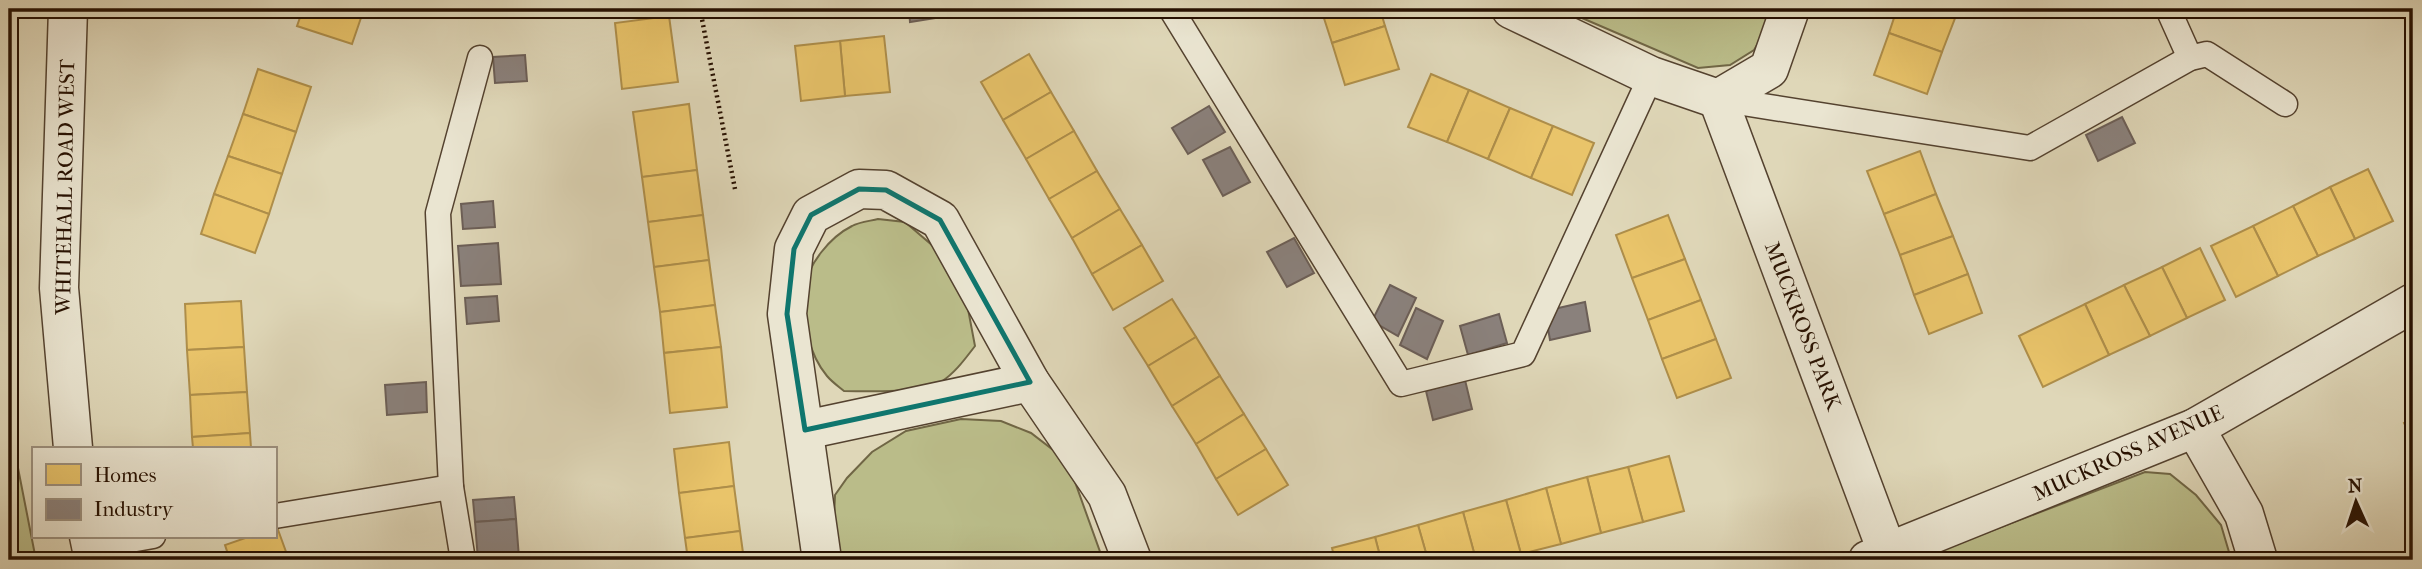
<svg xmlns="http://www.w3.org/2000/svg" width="2422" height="569" font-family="'IM FELL French Canon',serif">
  <rect width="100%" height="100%" fill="#dfd7b8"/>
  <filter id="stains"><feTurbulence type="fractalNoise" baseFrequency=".00286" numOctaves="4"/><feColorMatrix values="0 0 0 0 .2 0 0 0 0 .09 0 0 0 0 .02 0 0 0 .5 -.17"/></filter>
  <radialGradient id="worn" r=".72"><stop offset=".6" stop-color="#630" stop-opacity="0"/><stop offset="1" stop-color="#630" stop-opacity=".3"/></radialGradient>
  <!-- green -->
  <g fill="#babc89" stroke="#706645" stroke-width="2">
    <polygon points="1561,9 1771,9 1770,24 1754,50 1730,65 1698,68"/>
    <path d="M878,219L905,222L940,252L968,309L975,346C965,359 955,373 941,382C921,394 868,391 844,391C838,386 832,382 827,376C810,356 799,316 804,289C808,264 830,237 852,226C859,222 870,221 878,219Z"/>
    <polygon points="961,419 1001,421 1031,433 1057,453 1075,482 1103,560 839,560 834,520 835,495 847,478 872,452 906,431"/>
    <polygon points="9,422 36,560 9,560"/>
    <polygon points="2145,472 2170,474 2196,495 2221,525 2229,552 2227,560 1915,560"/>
  </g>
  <!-- homes -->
  <g fill="#e9c46a" stroke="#ae8e4a" stroke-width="2">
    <polygon points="303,9 364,9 352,44 297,26"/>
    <polygon points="1321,9 1380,9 1385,26 1332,43"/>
    <polygon points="1897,9 1946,9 1957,13 1942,52 1889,33"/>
    <polygon points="2404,9 2413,9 2413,25"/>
    <polygon points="669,16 678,82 622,89 615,23"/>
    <polygon points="1385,26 1399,69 1345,85 1332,43"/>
    <polygon points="1889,33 1942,52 1927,94 1874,75"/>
    <polygon points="884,36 890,92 845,96 840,41"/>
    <polygon points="840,41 845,96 801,101 795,46"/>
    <polygon points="1029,54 1051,92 1003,120 981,82"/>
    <polygon points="258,69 311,87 296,132 243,114"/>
    <polygon points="1431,74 1469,90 1447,142 1408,127"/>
    <polygon points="1469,90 1510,108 1488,159 1447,142"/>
    <polygon points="1051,92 1074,131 1026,159 1003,120"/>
    <polygon points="689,104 697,170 642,177 633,112"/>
    <polygon points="1510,108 1553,126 1531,178 1488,159"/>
    <polygon points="243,114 296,132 282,174 228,156"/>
    <polygon points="1553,126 1594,143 1572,195 1531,178"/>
    <polygon points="1074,131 1097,171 1049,199 1026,159"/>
    <polygon points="1920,151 1936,194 1884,214 1867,171"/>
    <polygon points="228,156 282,174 269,214 214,194"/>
    <polygon points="2368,169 2393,221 2355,239 2330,187"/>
    <polygon points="697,170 703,215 648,222 642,177"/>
    <polygon points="1097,171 1120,209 1072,238 1049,199"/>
    <polygon points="2330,187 2355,239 2318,256 2293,206"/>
    <polygon points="214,194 269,214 255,253 201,234"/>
    <polygon points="1936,194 1953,236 1900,255 1884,214"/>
    <polygon points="2293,206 2318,256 2278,276 2253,226"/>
    <polygon points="1120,209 1142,245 1092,274 1072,238"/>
    <polygon points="703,215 709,260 654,267 648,222"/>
    <polygon points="1668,215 1685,259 1632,278 1616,235"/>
    <polygon points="2253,226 2278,276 2236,297 2211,246"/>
    <polygon points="1953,236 1968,274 1914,295 1900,255"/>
    <polygon points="1142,245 1163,281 1113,310 1092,274"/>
    <polygon points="2200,248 2225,300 2187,318 2162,267"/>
    <polygon points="1685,259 1701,300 1648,320 1632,278"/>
    <polygon points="709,260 715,305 660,312 654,267"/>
    <polygon points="2162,267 2187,318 2150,336 2124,285"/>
    <polygon points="1968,274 1982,313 1929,334 1914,295"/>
    <polygon points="2124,285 2150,336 2109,355 2085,304"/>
    <polygon points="1172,299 1196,337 1148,366 1124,328"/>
    <polygon points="1701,300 1716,339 1662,359 1648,320"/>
    <polygon points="241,301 244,347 187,350 185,304"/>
    <polygon points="2085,304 2109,355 2043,387 2019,336"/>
    <polygon points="715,305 721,347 664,353 660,312"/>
    <polygon points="1196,337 1220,376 1172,406 1148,366"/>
    <polygon points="1716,339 1731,378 1677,398 1662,359"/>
    <polygon points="244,347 247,392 190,395 187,350"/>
    <polygon points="721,347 727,407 670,413 664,353"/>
    <polygon points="1220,376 1244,414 1196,444 1172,406"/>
    <polygon points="247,392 250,433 192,437 190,395"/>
    <polygon points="1244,414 1266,449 1216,479 1196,444"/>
    <polygon points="2413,418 2413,440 2404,423"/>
    <polygon points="250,433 251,448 193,448 192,437"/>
    <polygon points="729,442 734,486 679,493 674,449"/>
    <polygon points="1266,449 1288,485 1238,515 1216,479"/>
    <polygon points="1669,456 1684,511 1643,522 1628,467"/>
    <polygon points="1628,467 1643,522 1601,533 1587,477"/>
    <polygon points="1587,477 1601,533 1561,544 1546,488"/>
    <polygon points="734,486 740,531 685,538 679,493"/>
    <polygon points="1546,488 1561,544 1521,554 1506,500"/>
    <polygon points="1506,500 1521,554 1498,560 1476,560 1463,512"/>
    <polygon points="1463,512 1476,560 1428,560 1418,525"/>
    <polygon points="1418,525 1428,560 1381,560 1375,537"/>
    <polygon points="277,527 289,560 230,560 225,545 251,536 275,536 275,528"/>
    <polygon points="740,531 744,560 688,560 685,538"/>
    <polygon points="1375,537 1381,560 1335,560 1332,548"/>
  </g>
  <!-- industry -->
  <g fill="#8a817c" stroke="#6c5f57" stroke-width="2">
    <polygon points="909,9 935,9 936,18 910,22"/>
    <polygon points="525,55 527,81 495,83 493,57"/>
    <polygon points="1209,106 1225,132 1188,154 1172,128"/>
    <polygon points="2122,117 2135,143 2098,161 2086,135"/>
    <polygon points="1230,147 1250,182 1223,196 1203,160"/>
    <polygon points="493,201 495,227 463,229 461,204"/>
    <polygon points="1294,238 1314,273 1287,287 1267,252"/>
    <polygon points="498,243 501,284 461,286 458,246"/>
    <polygon points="1390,285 1416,298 1398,336 1372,321"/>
    <polygon points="497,296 499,321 467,324 465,298"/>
    <polygon points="1585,302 1590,331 1550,340 1545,311"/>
    <polygon points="1416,308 1443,321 1427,359 1400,345"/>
    <polygon points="1499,314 1507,343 1468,355 1460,326"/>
    <polygon points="1465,380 1472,409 1433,420 1426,391"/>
    <polygon points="426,382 427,412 387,415 385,385"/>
    <polygon points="514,497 516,519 475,522 473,500"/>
    <polygon points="516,519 519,558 478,560 475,522"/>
    <polygon points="433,553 435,560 410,560"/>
  </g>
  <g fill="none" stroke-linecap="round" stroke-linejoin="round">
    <defs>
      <g id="service">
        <polyline points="1171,9 1401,384 1523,354 1651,76"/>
        <polyline points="2168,9 2190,58"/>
        <polyline points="1718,99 2030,148 2190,58 2207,54 2285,104"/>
        <polyline points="451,487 463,560"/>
        <polyline points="275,516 451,487 438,213 480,58"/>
        <polyline points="91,547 153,536"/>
      </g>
      <g id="minor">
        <polyline points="1511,9 1651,76 1718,99 1769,69 1790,9"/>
        <polyline points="1718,99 1888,554"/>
        <polyline points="2195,428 2244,514 2258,560"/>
        <polyline points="805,430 1030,382"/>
        <polyline points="822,560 787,314 794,249 811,215 859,189 886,190 940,220 1030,382 1107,495 1132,560"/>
        <polyline points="1868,560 2195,428 2413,303"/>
      </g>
      <g id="tertiary">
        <polyline points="68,9 59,288 73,448"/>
        <polyline points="89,536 94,560"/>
      </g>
    </defs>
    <!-- service casing -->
    <use href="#service" stroke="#54422f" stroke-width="27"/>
    <!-- minor casing -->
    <use href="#minor" stroke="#54422f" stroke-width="41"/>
    <!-- tertiary casing -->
    <use href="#tertiary" stroke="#54422f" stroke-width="41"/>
    <!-- path -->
    <polyline stroke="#261001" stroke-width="4.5" stroke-dasharray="2 3.5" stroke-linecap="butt" points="700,9 735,189"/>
    <!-- service -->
    <use href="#service" stroke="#eae5d1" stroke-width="24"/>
    <!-- minor -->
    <use href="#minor" stroke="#eae5d1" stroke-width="38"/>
    <!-- tertiary -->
    <use href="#tertiary" stroke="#eae5d1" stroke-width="38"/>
  </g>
  <!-- marked area -->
  <path fill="none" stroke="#0f766e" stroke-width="5" stroke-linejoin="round" d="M859,189L886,190L940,220L1030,382L805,430L787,314L794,249L811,215Z"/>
  <g text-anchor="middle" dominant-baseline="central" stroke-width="7" stroke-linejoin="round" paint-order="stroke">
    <!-- street labels -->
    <g font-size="21" fill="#261001" stroke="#eae5d1">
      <text transform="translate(65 187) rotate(-89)">WHITEHALL ROAD WEST</text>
      <text transform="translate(1803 326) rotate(69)">MUCKROSS PARK</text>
      <text transform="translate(2128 453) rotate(-24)">MUCKROSS AVENUE</text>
    </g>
  </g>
  <!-- margin -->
  <rect width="2422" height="569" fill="none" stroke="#dfd7b8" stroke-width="35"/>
  <rect x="10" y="10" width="2401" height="548" fill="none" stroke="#261001" stroke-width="3.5"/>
  <rect x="18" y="18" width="2387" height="534" fill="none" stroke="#261001" stroke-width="2"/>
  <!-- legend -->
  <rect x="32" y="447" width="245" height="91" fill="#eae5d1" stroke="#9c907e" stroke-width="2"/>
  <rect x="46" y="464" width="35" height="21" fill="#e9c46a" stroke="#9c907e" stroke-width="2"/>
  <text x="94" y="482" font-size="21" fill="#261001">Homes</text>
  <rect x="46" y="499" width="35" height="21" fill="#8a817c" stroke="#9c907e" stroke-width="2"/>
  <text x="94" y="516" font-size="21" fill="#261001">Industry</text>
  <!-- north arrow -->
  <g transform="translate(2356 502) rotate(357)" stroke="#eae5d1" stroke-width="5" paint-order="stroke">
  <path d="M0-5L12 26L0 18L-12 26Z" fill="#261001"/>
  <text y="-10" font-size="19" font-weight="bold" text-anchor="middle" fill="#261001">N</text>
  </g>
  <rect width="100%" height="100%" filter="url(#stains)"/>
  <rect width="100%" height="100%" fill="url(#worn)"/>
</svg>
